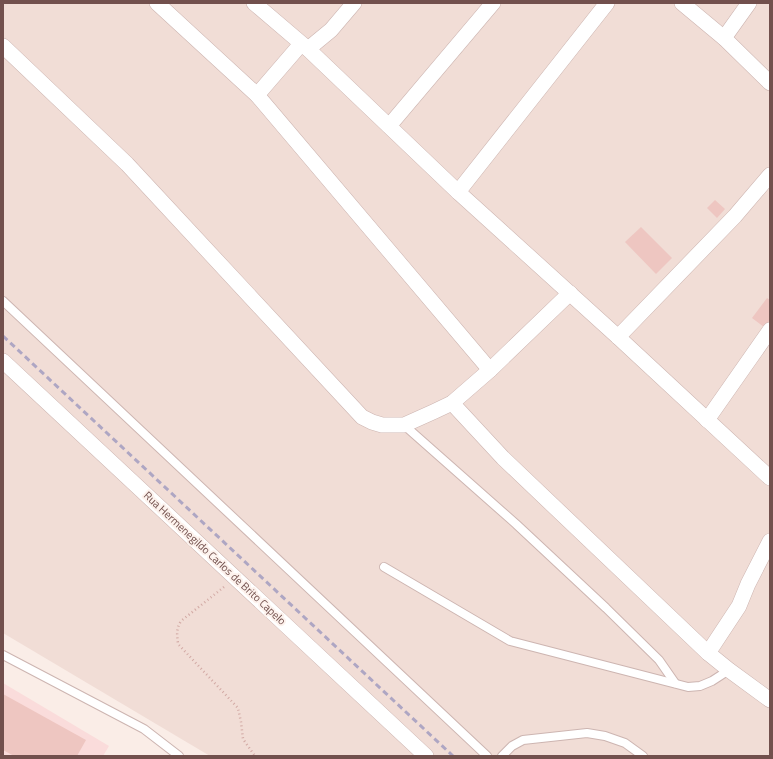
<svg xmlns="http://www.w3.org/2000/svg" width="773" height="759" font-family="'Titillium Web',sans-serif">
  <rect width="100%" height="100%" fill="#faede7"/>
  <!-- residential -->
  <polygon fill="#f1ddd6" points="3,3 770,3 770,756 210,756 3,633"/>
  <!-- commercial -->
  <polygon fill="#fadcdb" points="3,683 109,746 103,756 3,756"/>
  <!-- building -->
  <g fill="#eec6c1">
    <polygon points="715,200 725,209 717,218 707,208"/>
    <polygon points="641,227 672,258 656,274 625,242"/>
    <polygon points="767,298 770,300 770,320 764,327 752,318"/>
    <polygon points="3,694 86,740 77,756 14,756 3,750"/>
  </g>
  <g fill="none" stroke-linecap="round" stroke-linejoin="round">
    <defs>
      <g id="lane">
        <polyline points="3,301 487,756"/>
        <polyline points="404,425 516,524 606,608 659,660 675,683"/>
        <polyline points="384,567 510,641 688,687 700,686 712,681 729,670"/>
        <polyline points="3,655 144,729 179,756"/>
        <polyline points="502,756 512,746 523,740 587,733 605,736 625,743 643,756"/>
      </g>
      <g id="street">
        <polyline points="157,3 257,95 490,370"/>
        <polyline points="254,3 308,49 458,192 618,337 770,478"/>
        <polyline points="682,3 724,38 770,83"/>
        <polyline points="724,38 749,3"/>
        <polyline points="3,46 127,164 362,417 372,422 382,425 404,425 433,412 452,403 490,370 570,293"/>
        <polyline points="308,49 331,30 354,3"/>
        <polyline points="257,95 301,44"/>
        <polyline points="389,126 493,3"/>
        <polyline points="458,192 607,3"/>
        <polyline points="618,337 735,216 770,175"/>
        <polyline points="3,361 426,756"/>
        <polyline points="452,403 503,458 708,653 729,670 770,700"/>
        <polyline points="707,420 770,330"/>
        <polyline points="708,653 739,606 748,584 770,541"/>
      </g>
    </defs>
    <!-- lane casing -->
    <use href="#lane" stroke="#cdb5b1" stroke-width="10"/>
    <!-- street casing -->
    <use href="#street" stroke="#cdb5b1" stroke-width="16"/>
    <!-- path -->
    <path stroke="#d2a9a4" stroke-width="2.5" stroke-dasharray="1 3" stroke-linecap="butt" d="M224,587L181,621C176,629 177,634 178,644L238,708L241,722L243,739L255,756"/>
    <!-- lane -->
    <use href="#lane" stroke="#fff" stroke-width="8"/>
    <!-- street -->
    <use href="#street" stroke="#fff" stroke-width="15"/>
    <!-- rail -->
    <polyline stroke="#aea6c3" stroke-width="3" stroke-dasharray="6 4" stroke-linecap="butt" points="3,336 453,756"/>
  </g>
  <g text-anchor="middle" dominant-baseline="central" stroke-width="4" stroke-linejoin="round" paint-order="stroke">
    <!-- street labels -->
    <g font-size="11" fill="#72504d" stroke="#fdf2ed">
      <text transform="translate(215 558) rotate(43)">Rua Hermenegildo Carlos de Brito Capelo</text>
    </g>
  </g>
  <!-- border -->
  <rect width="773" height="759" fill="none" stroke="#72504d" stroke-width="8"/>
</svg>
